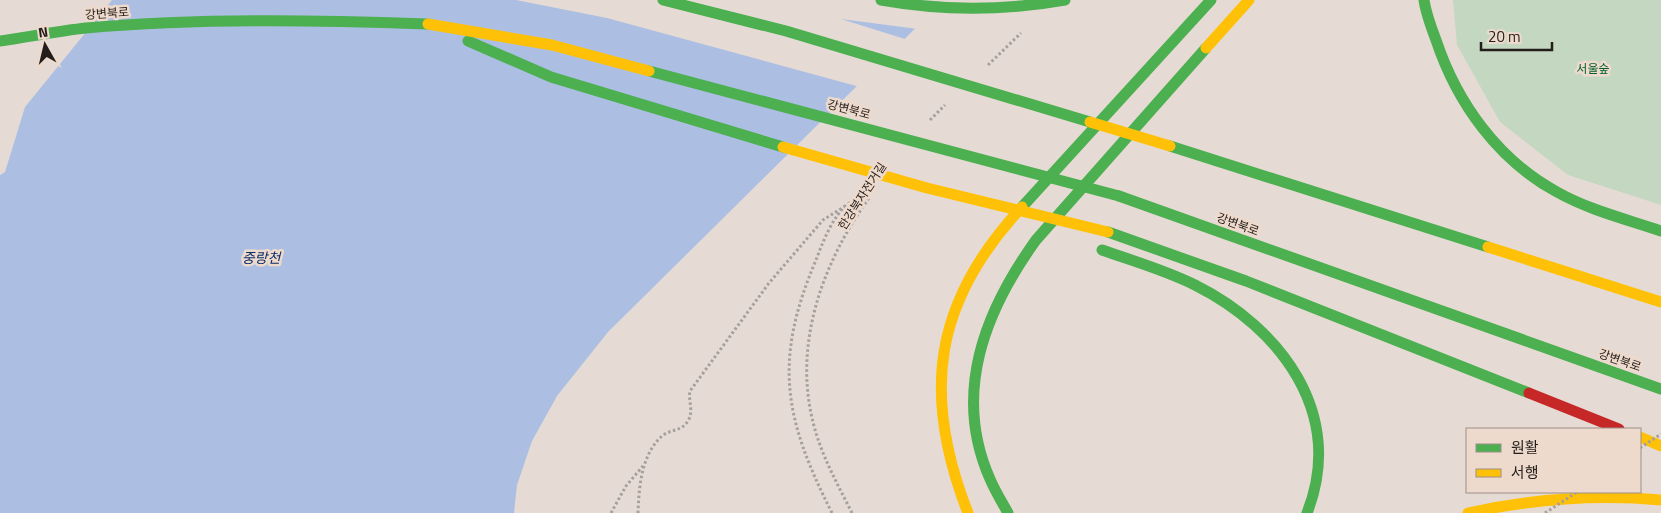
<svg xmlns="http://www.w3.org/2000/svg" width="1661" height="513" font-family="'Titillium Web','Noto Sans KR',sans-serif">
  <rect width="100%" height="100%" fill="#e6dbd4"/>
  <!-- green -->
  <polygon fill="#c3d7c1" points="1453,0 1661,0 1661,205 1568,175 1500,122 1457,45"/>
  <!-- water -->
  <polygon fill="#acbfe2" points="112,0 944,0 608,332 557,396 532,441 517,485 514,513 0,513 0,175 5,172 25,107"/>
  <!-- pier -->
  <polygon fill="#e6dbd4" points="516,0 947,0 918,29 841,19 908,40 860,87 607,18"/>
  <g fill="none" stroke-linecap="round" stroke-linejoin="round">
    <!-- path -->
    <g stroke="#a4a09d" stroke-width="3" stroke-dasharray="2.5 2.5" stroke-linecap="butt">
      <polyline points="988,65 1021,33"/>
      <polyline points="930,120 945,105"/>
      <polyline points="611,513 626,486 643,466"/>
      <path d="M638,513C639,487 641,455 662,436C670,429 681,432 688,421C694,411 688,401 690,391L769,283L823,220L847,205"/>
      <path d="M832,513C784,418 773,361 816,260C822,244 833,215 848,204C852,201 860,199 865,197"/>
      <path d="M852,513C837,483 821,455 813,422C793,343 823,262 869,198"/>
    </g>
    <!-- fast -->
    <g stroke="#4caf50" stroke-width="11">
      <path d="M1424,0C1426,14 1431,27 1436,40C1457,103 1498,160 1557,192C1589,210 1626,219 1661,231"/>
      <path d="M0,41C29,37 58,31 86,28C200,18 314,20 428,24"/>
      <polyline points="1170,146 1488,247"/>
      <polyline points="1119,196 1661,389"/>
      <polyline points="1022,207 1211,0"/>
      <polyline points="1108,232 1246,281 1529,393"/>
      <path d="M1102,250C1133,261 1165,270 1195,285C1281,328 1346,414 1307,513"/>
      <path d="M1008,513C1002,502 995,491 990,479C952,393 985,311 1036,240L1206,48"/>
    </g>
    <!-- slow -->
    <g stroke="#ffc107" stroke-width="11">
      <polyline points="1206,48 1249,0"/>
      <polyline points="1488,247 1661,302"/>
      <polyline points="1640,437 1661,446"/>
      <path d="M968,513C921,393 934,301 1022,207"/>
      <path d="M1468,513C1532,499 1595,494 1661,500"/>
    </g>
    <!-- jam -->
    <polyline stroke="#c62828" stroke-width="11" points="1529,393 1619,429"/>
    <!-- path-bridge -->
    <g stroke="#a4a09d" stroke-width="3" stroke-dasharray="2.5 2.5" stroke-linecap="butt">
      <polyline points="1640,448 1661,434"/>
      <polyline points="1545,513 1577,492"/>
    </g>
    <!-- fast-bridge -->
    <g stroke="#4caf50" stroke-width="11">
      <polyline points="663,0 786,31 1090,122"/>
      <path d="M881,0C943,11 1003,11 1065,0"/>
      <polyline points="468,41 551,77 783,147"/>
      <polyline points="649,71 1119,196"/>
    </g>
    <!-- slow-bridge -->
    <g stroke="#ffc107" stroke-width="11">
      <polyline points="428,24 552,45 649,71"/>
      <polyline points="1090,122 1170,146"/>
      <polyline points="783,147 927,188 1108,232"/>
    </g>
  </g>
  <g text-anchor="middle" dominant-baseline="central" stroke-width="5" stroke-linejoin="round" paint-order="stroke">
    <!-- street labels -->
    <g font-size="12" fill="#241d19" stroke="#eddacd">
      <text transform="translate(107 13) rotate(-4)">강변북로</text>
      <text transform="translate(849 109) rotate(15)">강변북로</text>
      <text transform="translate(862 196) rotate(-57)">한강북자전거길</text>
      <text transform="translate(1238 224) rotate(20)">강변북로</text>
      <text transform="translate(1620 360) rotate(19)">강변북로</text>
    </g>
    <!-- park labels -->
    <g font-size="12" fill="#01612e" stroke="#eddacd">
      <text x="1593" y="68">서울숲</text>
    </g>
    <!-- water labels -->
    <g font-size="14" font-style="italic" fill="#092d6a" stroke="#eddacd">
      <text x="261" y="257">중랑천</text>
    </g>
  </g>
  <!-- legend -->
  <rect x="1466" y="428" width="175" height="65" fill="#eddacd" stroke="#9d8e85"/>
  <rect x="1476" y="444" width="25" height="8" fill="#4caf50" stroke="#9d8e85"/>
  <text x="1511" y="453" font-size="15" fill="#241d19">원활</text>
  <rect x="1476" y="469" width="25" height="8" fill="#ffc107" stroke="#9d8e85"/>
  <text x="1511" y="478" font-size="15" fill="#241d19">서행</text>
  <!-- north arrow -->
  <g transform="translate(45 45) rotate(352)" stroke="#eddacd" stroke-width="4" paint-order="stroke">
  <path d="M0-4L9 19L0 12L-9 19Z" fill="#241d19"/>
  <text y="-8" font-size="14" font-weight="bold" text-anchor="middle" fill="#241d19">N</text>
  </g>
  <!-- scale -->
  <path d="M1481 42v8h71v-8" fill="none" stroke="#241d19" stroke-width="2.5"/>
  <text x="1488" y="42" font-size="15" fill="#241d19" stroke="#eddacd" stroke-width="4" paint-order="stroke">20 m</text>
</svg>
